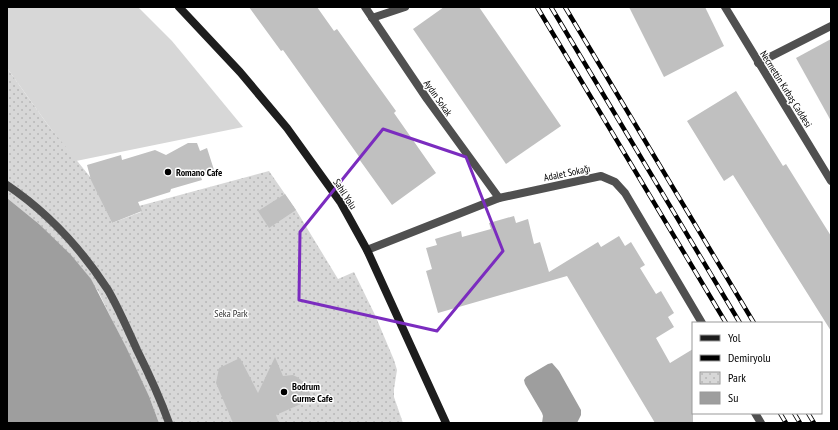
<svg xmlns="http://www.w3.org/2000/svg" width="838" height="430" font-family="'PT Sans Narrow',sans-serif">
  <defs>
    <pattern id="park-dots" width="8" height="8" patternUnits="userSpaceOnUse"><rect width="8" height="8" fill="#d7d7d7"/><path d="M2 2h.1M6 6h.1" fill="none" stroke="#b7b7b7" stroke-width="1.8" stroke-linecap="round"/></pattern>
  </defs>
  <rect width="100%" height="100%" fill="#fff"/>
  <!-- grass -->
  <polygon fill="#d7d7d7" points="7,7 138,7 172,41 243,127 76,161 48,125 7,68"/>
  <!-- park -->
  <polygon fill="url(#park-dots)" points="7,68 48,125 91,178 112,223 141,212 139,206 269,171 296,210 338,279 354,272 375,315 394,360 397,370 394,389 394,397 403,423 159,423 149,396 98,291 39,224 7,198"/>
  <!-- water -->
  <g fill="#9e9e9e">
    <polygon points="7,198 39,224 71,255 91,279 126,347 149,396 159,423 7,423"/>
    <polygon points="552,363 559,371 581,410 581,415 577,423 542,423 543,416 542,413 525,384 524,380 526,377 548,364"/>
  </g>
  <!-- building -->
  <g fill="#c0c0c0">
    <polygon points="249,7 317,7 334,31 337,29 396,111 394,113 436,173 392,205 359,159 360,158 283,50 281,51"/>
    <polygon points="444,7 479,7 561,126 506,164 413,29"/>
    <polygon points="629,7 705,7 724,46 664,77"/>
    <polygon points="831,39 831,121 796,58"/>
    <polygon points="736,91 783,166 786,164 831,236 831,331 733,175 724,181 687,121"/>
    <polygon points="188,143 197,143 200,151 207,148 214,170 200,174 202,180 171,189 170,192 138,202 142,211 112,223 91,180 87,165 121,155 122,160 155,150 166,155"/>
    <polygon points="285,194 296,210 269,228 258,211"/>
    <polygon points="514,216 516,223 528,219 534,244 540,242 549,272 598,242 601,247 619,236 625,246 631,242 645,265 640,268 656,294 661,291 674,313 668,317 674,327 656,338 670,363 693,349 693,423 655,423 567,276 438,313 426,271 432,269 426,248 437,245 435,239 461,231 462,237 491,229 489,223"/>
    <polygon points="275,357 283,376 293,375 297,377 306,384 312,399 276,415 279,423 233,423 216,383 219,368 240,358 258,393"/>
  </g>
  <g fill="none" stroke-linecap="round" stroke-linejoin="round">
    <!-- service -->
    <polyline stroke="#505050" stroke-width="8" points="372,18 405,7"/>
    <!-- pedestrian -->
    <path stroke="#505050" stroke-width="8" d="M7,185C47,212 82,250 108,290C119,309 128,330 137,350C149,374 160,398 169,423"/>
    <!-- minor -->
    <g stroke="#505050" stroke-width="8">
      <polyline points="365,7 427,99 499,198"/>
      <polyline points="725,7 831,181"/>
      <polyline points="758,63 831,26"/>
      <polyline points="367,250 499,198 601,176 615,182 625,193 702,323"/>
      <polyline points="755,413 761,423"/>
    </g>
    <!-- secondary -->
    <polyline stroke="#1d1d1d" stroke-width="8" points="179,7 240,72 287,128 341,203 367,250 446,423"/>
    <defs>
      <g id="rail">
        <polyline points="537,7 726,323"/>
        <polyline points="551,7 740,323"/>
        <polyline points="565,7 754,323"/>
        <polyline points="780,413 786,423"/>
        <polyline points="794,413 800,423"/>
        <polyline points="808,413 814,423"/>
      </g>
    </defs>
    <!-- rail casing -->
    <use href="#rail" stroke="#000" stroke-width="4.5"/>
    <!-- rail -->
    <use href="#rail" stroke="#fff" stroke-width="3" stroke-dasharray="9" stroke-linecap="butt"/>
  </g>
  <!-- marked area -->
  <path fill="none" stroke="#7b2cbf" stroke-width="3" stroke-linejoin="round" d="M383,129L466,157L503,251L437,331L299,300L300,232Z"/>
  <!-- markers -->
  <g fill="#000" stroke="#fff" stroke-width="1.5">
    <circle cx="168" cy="172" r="4"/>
    <circle cx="284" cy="392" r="4"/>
  </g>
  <g text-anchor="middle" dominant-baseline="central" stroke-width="3" stroke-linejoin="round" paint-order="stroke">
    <!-- street labels -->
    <g font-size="10" fill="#000" stroke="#fff">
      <text transform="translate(786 89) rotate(58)">Necmettin Kırbaş Caddesi</text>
      <text transform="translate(438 98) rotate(55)">Aydın Sokak</text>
      <text transform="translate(567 173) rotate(-12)">Adalet Sokağı</text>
      <text transform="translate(345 194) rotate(57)">Sahil Yolu</text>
    </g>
    <!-- poi labels -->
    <g font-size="10" font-weight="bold" fill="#000" stroke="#fff" text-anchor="start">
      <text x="176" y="172">Romano Cafe</text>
      <text x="292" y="386">Bodrum<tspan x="292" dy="12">Gurme Cafe</tspan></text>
    </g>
    <!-- park labels -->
    <g font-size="10" fill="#2e2e2e" stroke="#fff">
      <text x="231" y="313">Seka Park</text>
    </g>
  </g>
  <!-- border -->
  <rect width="838" height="430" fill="none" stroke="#000000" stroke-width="16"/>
  <!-- legend -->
  <rect x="692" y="322" width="130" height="92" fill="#ffffff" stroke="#999999"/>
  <rect x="700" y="335" width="20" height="6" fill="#1d1d1d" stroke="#999999"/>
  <text x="728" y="342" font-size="12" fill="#000000">Yol</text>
  <rect x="700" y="355" width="20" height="6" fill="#000000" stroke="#999999"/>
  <text x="728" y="362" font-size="12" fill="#000000">Demiryolu</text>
  <rect x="700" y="372" width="20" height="12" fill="url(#park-dots)" stroke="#999999"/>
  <text x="728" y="382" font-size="12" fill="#000000">Park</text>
  <rect x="700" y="392" width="20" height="12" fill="#9e9e9e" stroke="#999999"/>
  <text x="728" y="402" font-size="12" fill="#000000">Su</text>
</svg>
